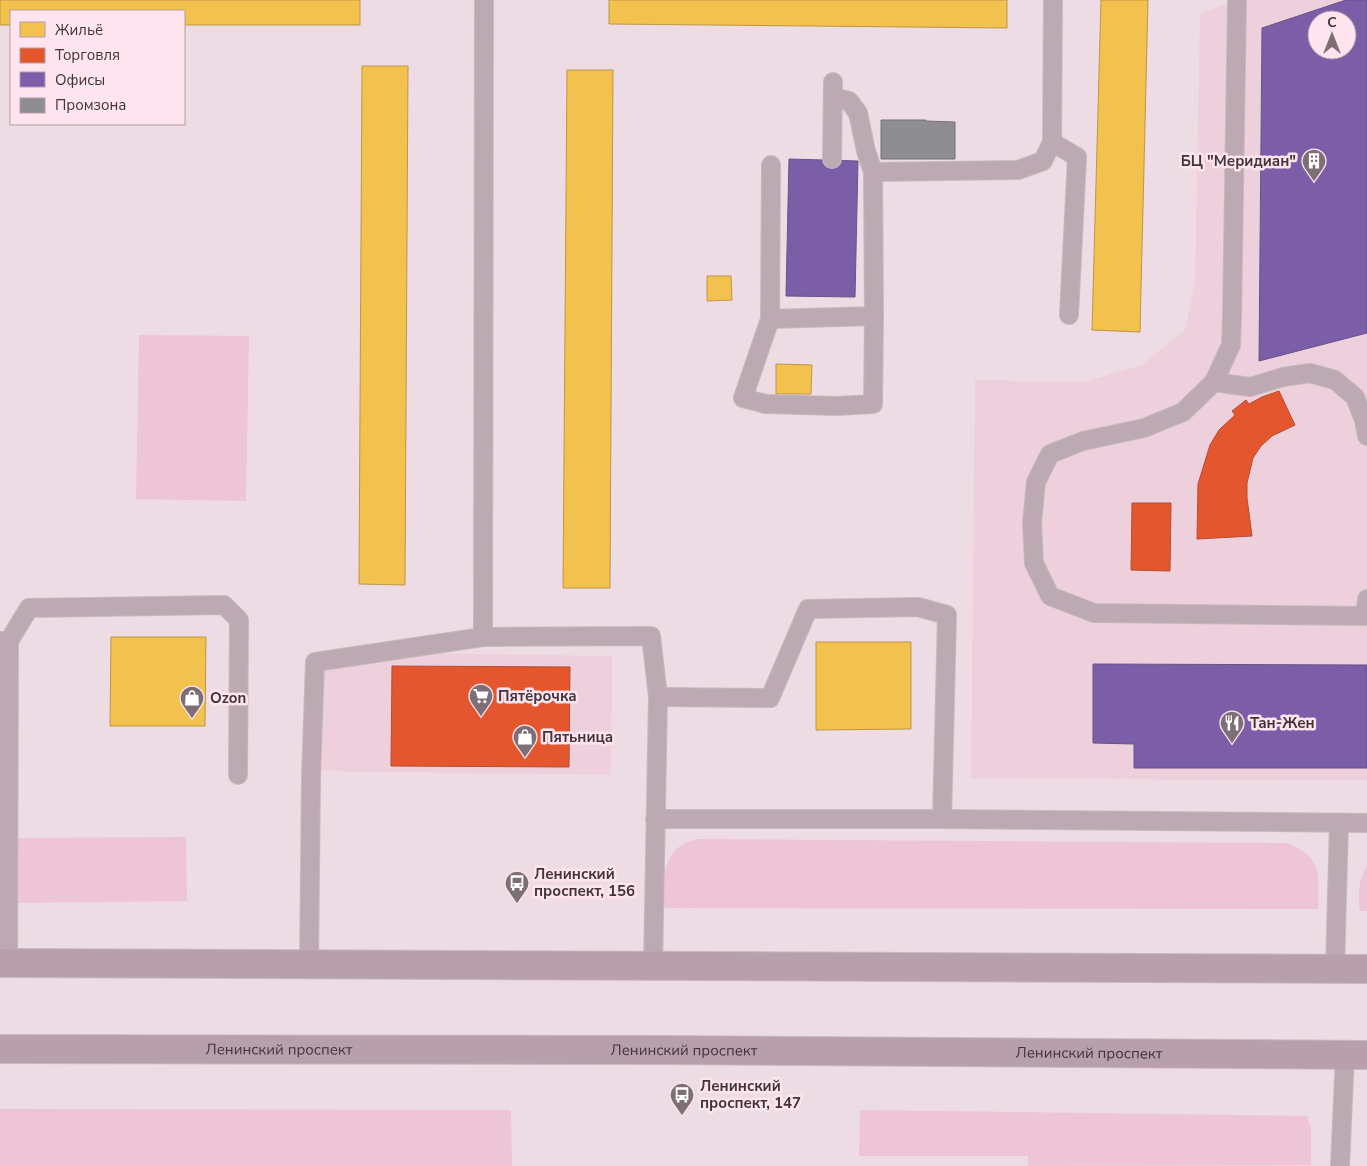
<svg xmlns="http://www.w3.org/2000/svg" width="1367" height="1166" font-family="'Nunito Sans',sans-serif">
  <rect width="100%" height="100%" fill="#eddce3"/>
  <!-- built -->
  <g fill="#eed0dc" fill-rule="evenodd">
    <path d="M1238,0H1367V780L971,779L975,380L1084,382L1142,365L1185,330L1195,283L1200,13ZM1317,20H1347V50H1317Z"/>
    <polygon points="319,652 612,656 611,775 317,771"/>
  </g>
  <!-- green -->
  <g fill="#edc5d6">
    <polygon points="139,335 249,336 246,501 136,499"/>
    <polygon points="186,837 187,901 17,903 16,838"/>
    <path d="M697,839L1288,843C1323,858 1319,876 1318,909L665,908C662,900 663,892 664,883C665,860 673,845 697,839Z"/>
    <path d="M1367,866V911H1360C1357,895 1359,879 1367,866Z"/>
    <polygon points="0,1109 511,1110 512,1166 0,1166"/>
    <polygon points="860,1110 1307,1116 1311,1130 1311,1165 1028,1166 1028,1156 859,1156"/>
  </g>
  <!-- homes -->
  <g fill="#f2c14e" stroke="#bd9748">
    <polygon points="0,0 360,0 360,25 184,25 184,11 11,11 11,25 0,25"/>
    <polygon points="609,0 1007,0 1007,28 609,24"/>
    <polygon points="1101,0 1148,0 1140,332 1092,330"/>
    <polygon points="362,66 408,66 405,585 359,584"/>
    <polygon points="567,70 613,70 610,588 563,588"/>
    <polygon points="707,276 731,276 732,300 707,301"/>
    <polygon points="776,364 812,365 811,394 776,394"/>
    <polygon points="111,637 206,637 205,726 110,726"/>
    <polygon points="816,642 911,642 911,729 816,730"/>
  </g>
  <!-- shops -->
  <g fill="#e4572e" stroke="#b34d32">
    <polygon points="1279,391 1295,425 1272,436 1261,446 1253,458 1247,483 1247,498 1252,536 1197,539 1198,484 1210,445 1219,430 1235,415 1232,411 1246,400 1249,404 1262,397"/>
    <polygon points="1132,503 1171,503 1170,571 1131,570"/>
    <polygon points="392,666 570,667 569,767 391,766"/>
  </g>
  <!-- offices -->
  <g fill="#7b5ea7" stroke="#6a5286" fill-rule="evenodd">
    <path d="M1346,0H1367V333L1259,361L1262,28ZM1317,20H1347V50H1317Z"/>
    <polygon points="789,159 858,161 855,297 786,296"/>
    <polygon points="1093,664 1367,665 1367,768 1134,768 1134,744 1093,743"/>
  </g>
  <!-- industry -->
  <polygon fill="#8d8d92" stroke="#767378" points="881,120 926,120 926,121 955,122 955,159 881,159"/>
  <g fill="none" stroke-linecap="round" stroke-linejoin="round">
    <defs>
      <g id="lane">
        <polyline points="1237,0 1232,315 1231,345 1214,382 1183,412 1144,428 1083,441 1050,454 1036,482 1032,523 1034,563 1050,596 1094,613 1365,616 1367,599"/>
        <polyline points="1052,142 1077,157 1069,315"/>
        <polyline points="832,159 833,82"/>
        <polyline points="771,165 770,319 874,316 873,172 866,151 858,113 849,101 833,97"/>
        <polyline points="873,172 1018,170 1043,161 1052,142 1053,0"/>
        <polyline points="770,319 743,398 766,404 837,406 873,404 874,316"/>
        <polyline points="1214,382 1250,387 1283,377 1310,373 1335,380 1355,397 1364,420 1367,436"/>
        <polyline points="483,637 484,0"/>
        <polyline points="0,641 9,641 8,963"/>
        <polyline points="9,641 29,608 224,605 239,620 238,775"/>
        <polyline points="658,697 770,698 808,609 918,607 947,615 942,819"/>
        <polyline points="655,819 942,819 1367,823"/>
        <polyline points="309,964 311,778 315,662 483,637 651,636 658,697 653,966"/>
        <polyline points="1335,969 1339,823"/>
        <polyline points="1340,1166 1345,1055"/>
      </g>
      <g id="primary">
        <polyline points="0,963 1367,969"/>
        <path id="s1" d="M0,1049L664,1050L1367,1055"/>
      </g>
    </defs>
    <!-- lane casing -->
    <use href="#lane" stroke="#c6b9bf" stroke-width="20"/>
    <!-- primary casing -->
    <use href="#primary" stroke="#c6b9bf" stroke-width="30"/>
    <!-- lane -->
    <use href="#lane" stroke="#bda9b2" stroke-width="18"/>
    <!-- primary -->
    <use href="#primary" stroke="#b79fab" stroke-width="28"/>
  </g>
  <!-- icons -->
  <defs>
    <symbol id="building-pin" viewBox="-11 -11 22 30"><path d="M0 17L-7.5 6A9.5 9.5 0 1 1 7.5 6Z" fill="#7d6f75" stroke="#fee4ee"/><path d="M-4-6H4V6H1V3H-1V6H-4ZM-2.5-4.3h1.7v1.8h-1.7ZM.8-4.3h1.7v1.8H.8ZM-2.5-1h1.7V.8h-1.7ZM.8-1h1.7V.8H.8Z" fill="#fff"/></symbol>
    <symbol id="supermarket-pin" viewBox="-11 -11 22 30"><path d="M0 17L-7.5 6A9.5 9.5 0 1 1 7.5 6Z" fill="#7d6f75" stroke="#fee4ee"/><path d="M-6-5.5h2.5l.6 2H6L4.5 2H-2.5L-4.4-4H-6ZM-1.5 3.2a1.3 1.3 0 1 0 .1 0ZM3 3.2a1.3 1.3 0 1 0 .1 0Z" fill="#fff"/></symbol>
    <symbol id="shop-pin" viewBox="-11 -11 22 30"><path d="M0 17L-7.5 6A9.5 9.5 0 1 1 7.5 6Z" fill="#7d6f75" stroke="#fee4ee"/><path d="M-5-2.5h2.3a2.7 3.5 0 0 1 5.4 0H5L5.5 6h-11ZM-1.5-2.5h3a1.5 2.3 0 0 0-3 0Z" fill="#fff"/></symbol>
    <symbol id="restaurant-pin" viewBox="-11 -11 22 30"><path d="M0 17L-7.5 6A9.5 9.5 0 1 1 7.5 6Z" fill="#7d6f75" stroke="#fee4ee"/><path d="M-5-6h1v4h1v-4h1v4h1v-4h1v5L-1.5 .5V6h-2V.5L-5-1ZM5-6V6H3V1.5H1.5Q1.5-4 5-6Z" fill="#fff"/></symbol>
    <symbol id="bus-pin" viewBox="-11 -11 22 30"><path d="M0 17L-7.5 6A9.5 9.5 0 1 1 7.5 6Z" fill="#7d6f75" stroke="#fee4ee"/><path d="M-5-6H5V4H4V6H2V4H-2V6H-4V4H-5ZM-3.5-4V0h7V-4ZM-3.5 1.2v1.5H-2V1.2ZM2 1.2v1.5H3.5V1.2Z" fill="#fff"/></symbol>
  </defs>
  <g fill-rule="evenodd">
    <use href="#building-pin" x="1300" y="147" width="28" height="38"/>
    <use href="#supermarket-pin" x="467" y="682" width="28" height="38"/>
    <use href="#shop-pin" x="178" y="684" width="28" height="38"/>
    <use href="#restaurant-pin" x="1218" y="709" width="28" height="38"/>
    <use href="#shop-pin" x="511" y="723" width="28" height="38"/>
    <use href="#bus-pin" x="503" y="869" width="28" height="38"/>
    <use href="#bus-pin" x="668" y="1081" width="28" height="38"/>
  </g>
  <g text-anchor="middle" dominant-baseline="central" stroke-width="5" stroke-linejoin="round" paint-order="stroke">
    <!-- poi labels -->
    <g font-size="15" font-weight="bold" fill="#41353a" stroke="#fee4ee" text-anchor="start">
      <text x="1296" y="161" text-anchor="end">БЦ "Меридиан"</text>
      <text x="498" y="696">Пятёрочка</text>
      <text x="210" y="698">Ozon</text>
      <text x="1250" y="723">Тан-Жен</text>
      <text x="542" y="737">Пятьница</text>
      <text x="534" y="874">Ленинский<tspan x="534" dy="17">проспект, 156</tspan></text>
      <text x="700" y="1086">Ленинский<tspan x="700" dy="17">проспект, 147</tspan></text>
    </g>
    <!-- street labels -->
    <g font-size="15" fill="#41353a" stroke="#fee4ee">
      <text stroke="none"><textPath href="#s1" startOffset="279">Ленинский проспект</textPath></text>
      <text stroke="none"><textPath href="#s1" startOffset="684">Ленинский проспект</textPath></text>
      <text stroke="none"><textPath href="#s1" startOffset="1089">Ленинский проспект</textPath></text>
    </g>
  </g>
  <!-- legend -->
  <rect x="10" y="10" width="175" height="115" fill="#fee4ee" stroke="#b29ea6"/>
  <rect x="20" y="22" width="25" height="15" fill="#f2c14e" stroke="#b29ea6"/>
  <text x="55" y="35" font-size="15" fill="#41353a">Жильё</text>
  <rect x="20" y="48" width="25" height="15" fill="#e4572e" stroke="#b29ea6"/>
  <text x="55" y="60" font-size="15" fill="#41353a">Торговля</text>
  <rect x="20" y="72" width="25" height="15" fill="#7b5ea7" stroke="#b29ea6"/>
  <text x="55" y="85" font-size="15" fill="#41353a">Офисы</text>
  <rect x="20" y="98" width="25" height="15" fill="#8d8d92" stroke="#b29ea6"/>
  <text x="55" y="110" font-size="15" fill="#41353a">Промзона</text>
  <!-- north arrow -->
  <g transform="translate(1332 35)"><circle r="24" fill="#fee4ee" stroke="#b29ea6"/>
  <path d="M0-4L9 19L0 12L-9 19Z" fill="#7d6f75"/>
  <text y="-8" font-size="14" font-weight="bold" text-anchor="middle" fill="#41353a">С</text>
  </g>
</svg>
